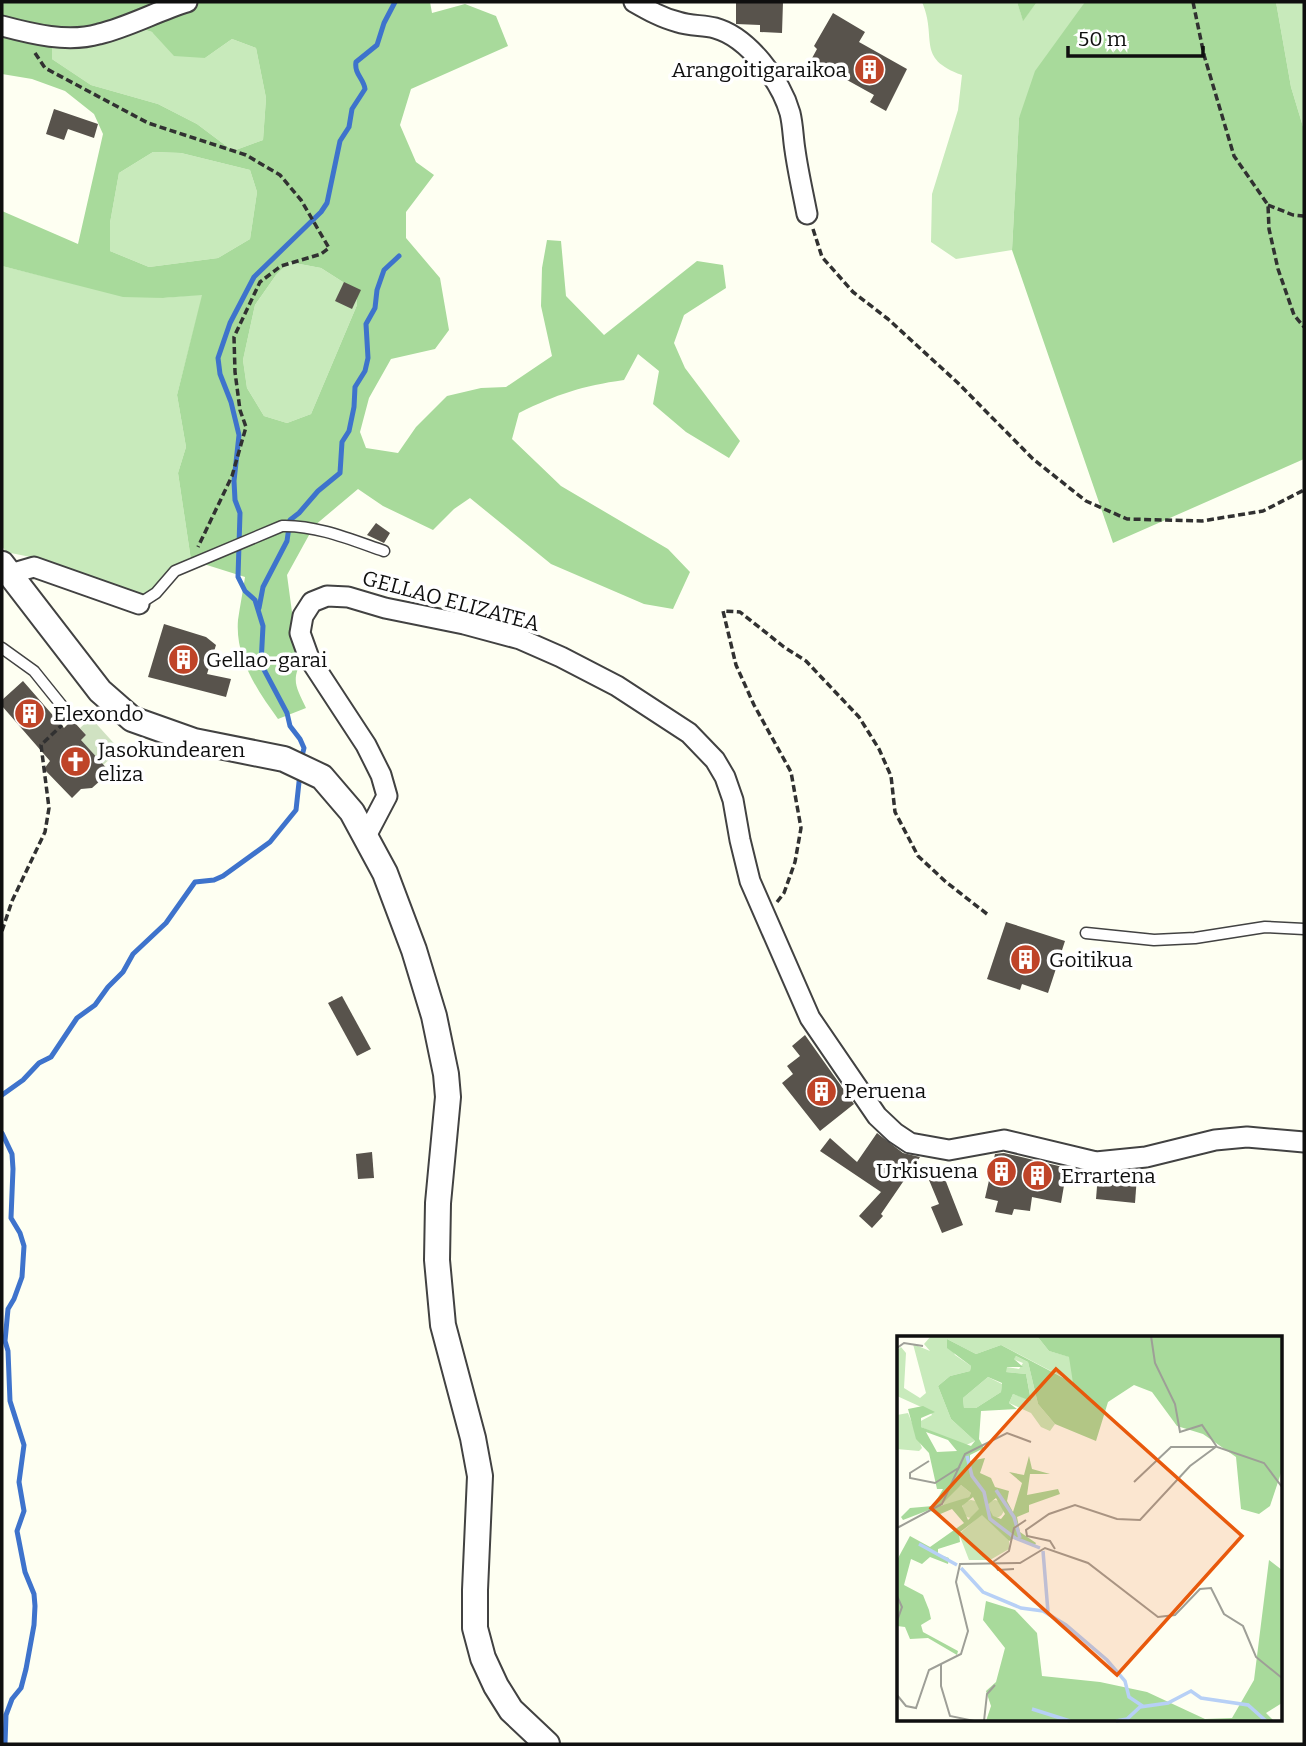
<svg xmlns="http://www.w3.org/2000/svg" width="1306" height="1746" font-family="Bitter,serif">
  <rect width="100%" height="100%" fill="#fefff2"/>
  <!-- green -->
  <g fill="#c8eabb">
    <path d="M922,2H1017L1023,20L1037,2H1085L1019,118L1012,250L956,259L931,242L932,194L958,110L962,75C915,58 938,39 922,2Z"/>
    <polygon points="1276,2 1304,2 1304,130 1291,87"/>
    <polygon points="133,26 152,32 205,58 232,39 256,48 266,98 263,140 233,151 197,124 158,104 91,85 52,59 52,40"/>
    <polygon points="153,152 181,153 250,170 257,192 250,239 218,258 149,267 110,251 110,223 119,173"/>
    <polygon points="289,262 321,268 357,291 357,305 311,414 287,423 264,416 247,388 243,360 255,305 276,275"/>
    <polygon points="2,266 59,280 163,298 203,294 177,395 186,447 178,473 191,560 150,600 45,560 6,552 2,546"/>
  </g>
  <!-- forest -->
  <g fill="#a8da9b" fill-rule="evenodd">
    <path d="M2,2H430L432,13L465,4L496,16L508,46L411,89L400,125L416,162L434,175L406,212V238L440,278L449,330L435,349L391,359L369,398L360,432L366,448L398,453L416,427L447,396L481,388L506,387L552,356L541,306L542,268L547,240L561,241L566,296L604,335L697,261L723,265L726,288L684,315L674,343L685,368L740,441L729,458L686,432L653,404L659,371L638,354L624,380C582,386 557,394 519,413L512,439L561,486L668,549L690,572L673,609L644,604L551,564L470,498L454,509L433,530L383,506L358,489L314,526L287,575L294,627L304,658C290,679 296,687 306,708L278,719C257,690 235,658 238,620C240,606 243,591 245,577L191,560L178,473L186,447L177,395L202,295L163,298L123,297L2,266V211L78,244L103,134L94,114L65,91L32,79L2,74ZM133,26L152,32L174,56L205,58L232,39L256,48L266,98L263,140L233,151L197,124L158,104L91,85L52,59V41ZM153,152L181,153L250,170L257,192L250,239L218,258L149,267L110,251V223L119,173ZM289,262L321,268L357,291V305L311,414L287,423L264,416L247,388L243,360L255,305L276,275Z"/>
    <polygon points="1017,2 1037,2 1023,21"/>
    <polygon points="1085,2 1276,2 1291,87 1304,130 1304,459 1113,543 1012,250 1019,118 1035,71"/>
  </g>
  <!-- cemetery -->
  <polygon fill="#d0e2c2" points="91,718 120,750 103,765 81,740 86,735 80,728"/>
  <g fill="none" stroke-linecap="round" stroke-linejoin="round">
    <!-- stream -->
    <g stroke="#3e73cc" stroke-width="5">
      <polyline points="259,608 263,587 287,541 290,520 299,513 318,491 340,473 342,442 349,431 354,407 355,387 365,371 368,358 366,324 375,308 377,290 384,270 399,256"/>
      <path d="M302,756L304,748L300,739L290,726L287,713L261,664L263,626L255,600L245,591L238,577L240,513L235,500L234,481L239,435L231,402L220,374L218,358L230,323L254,277L321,212L327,203L340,141L349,127L352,109L365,89C364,79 354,74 356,62L377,45L384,23L395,2"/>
      <polyline points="2,1095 23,1080 39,1063 51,1057 77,1018 95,1005 108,987 123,972 133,954 166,923 195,882 214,880 223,876 270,842 296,810 300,773"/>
      <polyline points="2,1133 12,1154 13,1169 11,1218 20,1233 24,1246 22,1277 14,1299 8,1309 5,1341 8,1351 10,1401 24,1445 19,1482 24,1511 17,1531 25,1572 34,1594 35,1606 34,1625 26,1669 21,1688 12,1699 6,1715 5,1744"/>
    </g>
  </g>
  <!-- building -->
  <g fill="#58534c">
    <polygon points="736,2 783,2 782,33 760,32 760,25 736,24"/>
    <polygon points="833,13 865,32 859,42 907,69 886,111 870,102 874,95 811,60 817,49 814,46"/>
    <polygon points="54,109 98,124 94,138 68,129 64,140 46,134"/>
    <polygon points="344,282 361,290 352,309 335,301"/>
    <polygon points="376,523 390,533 384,543 367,535"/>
    <polygon points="164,624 206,637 216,645 207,674 231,679 226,697 148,677"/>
    <polygon points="23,681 64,728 68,724 75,723 86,735 81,740 110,772 92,788 81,789 72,798 44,769 50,761 2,706 2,700"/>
    <polygon points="1006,922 1065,941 1048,993 1022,984 1020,990 987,979"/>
    <polygon points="342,996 371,1049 357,1056 328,1003"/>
    <polygon points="805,1035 854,1104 820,1131 782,1083 793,1074 787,1066 800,1056 792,1046"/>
    <polygon points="877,1133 903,1153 920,1157 881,1214 883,1216 872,1228 859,1216 881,1192 820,1151 830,1138 857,1162"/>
    <polygon points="372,1152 374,1178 358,1179 356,1154"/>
    <polygon points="1004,1153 1067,1168 1061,1203 1032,1197 1030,1211 1014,1209 1012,1215 995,1212 998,1201 985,1198 995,1154"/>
    <polygon points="1106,1173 1137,1176 1135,1203 1096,1199 1098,1174"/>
    <polygon points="943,1174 963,1225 942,1233 931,1207 939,1204 929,1180"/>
  </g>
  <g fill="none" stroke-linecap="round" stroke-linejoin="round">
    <defs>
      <g id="service">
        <path d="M139,604L156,593L175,571L282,526C317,525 352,540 384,551"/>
        <polyline points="2,648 34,671 71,717"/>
        <polyline points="1086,933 1154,940 1195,938 1265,927 1304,929"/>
      </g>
      <g id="minor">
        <path d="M634,2C648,10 662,18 678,22C690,26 703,25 715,28C748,37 781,81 790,113C793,125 793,138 795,150C798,172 803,193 807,214"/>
        <path d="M2,26C32,34 68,43 99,34C129,27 157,11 187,2"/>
        <polyline points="10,574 34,567 139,604"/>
        <polyline points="366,836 387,796 381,775 366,745 309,658 300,633 303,616 312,602 327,596 348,597 385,608 464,624 520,639 561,657 617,686 689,733 715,760 725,777 733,800 740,840 750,881 810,1018 877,1116 895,1133 910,1143 949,1150 1004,1140 1096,1162 1146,1157 1215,1140 1247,1137 1304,1142"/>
      </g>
      <polyline id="tertiary" points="2,564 100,691 132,719 194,741 284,759 322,777 352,812 385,873 414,950 434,1016 446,1074 448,1097 438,1203 437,1260 443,1325 473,1438 480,1476 475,1590 475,1628 483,1658 496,1686 511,1710 547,1744"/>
    </defs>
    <!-- service casing -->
    <use href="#service" stroke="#424242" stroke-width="13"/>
    <!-- minor casing -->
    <use href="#minor" stroke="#424242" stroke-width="23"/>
    <!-- tertiary casing -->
    <use href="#tertiary" stroke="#424242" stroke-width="28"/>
    <!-- path -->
    <g stroke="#313131" stroke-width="3.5" stroke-dasharray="7 3.5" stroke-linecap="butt">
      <polyline points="1193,2 1204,55 1234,156 1268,205 1269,229 1278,269 1294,315 1304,327"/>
      <polyline points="35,53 45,68 148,123 246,155 280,175 301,200 329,248 321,254 281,266 260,282 234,337 235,372 240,410 246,427 232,476 198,547"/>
      <polyline points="1268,205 1293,215 1304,216"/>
      <polyline points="813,229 822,257 853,292 888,319 958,383 1033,459 1086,501 1127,519 1202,521 1263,511 1304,490"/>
      <polyline points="777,902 784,893 795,862 801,828 791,772 754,705 736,665 723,611 740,612 784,647 806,661 859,717 879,749 891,776 895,812 918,856 946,882 987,914"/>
      <polyline points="2,931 12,901 45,832 49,808 41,745 62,725"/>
    </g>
    <!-- service -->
    <use href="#service" stroke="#fff" stroke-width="10"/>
    <!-- minor -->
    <use href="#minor" stroke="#fff" stroke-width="19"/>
    <!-- tertiary -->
    <use href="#tertiary" stroke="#fff" stroke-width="24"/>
  </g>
  <!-- icons -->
  <defs>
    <symbol id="building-disc" viewBox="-11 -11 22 22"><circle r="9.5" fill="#bf4428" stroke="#fff"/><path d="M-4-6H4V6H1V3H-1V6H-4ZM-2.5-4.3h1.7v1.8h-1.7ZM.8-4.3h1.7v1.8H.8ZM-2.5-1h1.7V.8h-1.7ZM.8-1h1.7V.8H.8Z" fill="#fff"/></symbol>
    <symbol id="church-disc" viewBox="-11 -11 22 22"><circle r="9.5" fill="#bf4428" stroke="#fff"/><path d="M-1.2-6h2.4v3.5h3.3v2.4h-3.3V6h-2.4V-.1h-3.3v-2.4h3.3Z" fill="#fff"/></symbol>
  </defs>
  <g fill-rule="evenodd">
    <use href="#building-disc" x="852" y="52" width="35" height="35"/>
    <use href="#building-disc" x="166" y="642" width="35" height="35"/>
    <use href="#building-disc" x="12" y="696" width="35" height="35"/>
    <use href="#church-disc" x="58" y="744" width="35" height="35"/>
    <use href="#building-disc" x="1008" y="942" width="35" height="35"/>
    <use href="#building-disc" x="804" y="1074" width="35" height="35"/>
    <use href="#building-disc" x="984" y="1154" width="35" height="35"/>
    <use href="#building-disc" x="1020" y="1158" width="35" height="35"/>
  </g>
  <g text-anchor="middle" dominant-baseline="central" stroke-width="7" stroke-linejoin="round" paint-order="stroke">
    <!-- poi labels -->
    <g font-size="21" fill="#0f0f0f" stroke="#fff" text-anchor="start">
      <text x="847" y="70" text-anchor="end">Arangoitigaraikoa</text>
      <text x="206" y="660">Gellao-garai</text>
      <text x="53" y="714">Elexondo</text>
      <text x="98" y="750">Jasokundearen<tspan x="98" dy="24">eliza</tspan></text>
      <text x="1049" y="960">Goitikua</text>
      <text x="844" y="1091">Peruena</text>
      <text x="978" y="1171" text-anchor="end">Urkisuena</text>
      <text x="1061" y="1176">Errartena</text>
    </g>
    <!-- street labels -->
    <g font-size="21" fill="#0f0f0f" stroke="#fff">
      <text transform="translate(451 601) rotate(15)">GELLAO ELIZATEA</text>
    </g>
  </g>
  <!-- overview -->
  <g transform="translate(897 1336)">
    <rect width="385" height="385" fill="#fefff2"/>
    <path d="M34,0H140L152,15L173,21L177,47L104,9L79,18L50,3L58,19L74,30L73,35L53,40L41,50L54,83L78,105L67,110L24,91L22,86L35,79L33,75L0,60V14L4,11L9,17L7,52L23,62L29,57L16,8L33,15L27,8ZM119,20L131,26L141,68L158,88L153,95L144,91L134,77L112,67L116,58L134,64L129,38L109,36V31L122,33L126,27L116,23ZM91,41L105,48L104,56L79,72H67L66,62ZM11,77L25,112L22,115L0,113V79ZM64,149L74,157L72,161L45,172L49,160ZM65 173a9 9 0 1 1 18 0a9 9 0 1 1-18 0ZM89 173a9 9 0 1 1 18 0a9 9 0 1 1-18 0ZM85,178L112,205V213L93,224H72L62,198Z" fill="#c8eabb"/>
    <path d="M140,0H385V134L373,170L362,178L344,173L339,121L306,98L280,90L255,56L237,49L211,66L199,105L158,88L141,68L131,26L119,20L117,23L126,31H110L109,36L129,38L134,65L116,58L112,67L120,73L84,75L82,103L87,112L73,119V125L88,122L83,137L94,142L98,151L112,155L110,165L116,176L125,147L112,136L127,139L132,120L135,133L153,138H133L130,159L161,153L163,158L132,169V176L120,181L123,196L139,207L137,211L119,201L112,205L85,179L62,197L63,206L41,213V218L52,222L51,228L33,221L25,228L14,223L7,249L26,259L32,274L34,283L24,289L26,296L61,315L60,319L31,302L13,303L8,291L0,290V224L13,200L33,211L67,187L55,173L41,179L32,174L6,184L4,181L13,172L36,170L46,153H40L32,117L19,103L11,73L26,70L38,76L24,82V91L74,110L78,105L54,83L41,50L53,40L73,35L74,30L50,12V3L79,18L104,9L176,47L172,21L152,15ZM91,41L105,47L104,56L79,72H67L66,62ZM29,96L51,104L60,115L40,116ZM64,149L74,157L72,161L43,170ZM76,161L82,173L71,184L65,170ZM99,162L108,178L104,183L96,180L90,169ZM372,224L385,234V367L369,377L377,385H89L94,370L89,355L99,346L108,312L86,284L89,265L118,274L140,297L145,340L203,346L250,356L308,383L335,382L357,344Z" fill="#a8da9b" fill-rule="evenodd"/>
    <path fill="none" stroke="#b7d0f6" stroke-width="3.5" d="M70,120L75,140L87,156L93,183L118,202L143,212M99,154L117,181L123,202M22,208L60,229M146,215L151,276M64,232L86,256L124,272L146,275L169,289L210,324L228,345L232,361L247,371M135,373L173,385M219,385L230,383L243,371L271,367L294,355L304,362L351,369L369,385"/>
    <path fill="none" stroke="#9e9f97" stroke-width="2" d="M254,0L258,27L278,68L283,96L305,89L320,111L367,127L385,151M0,12L7,7L26,10M32,125L13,137V142L38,147L63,131M237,146L274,111H319M0,192L45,168L68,118L110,97L134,106M158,213L153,205L130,200L129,194L152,178L178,169L220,183L243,184L293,130L320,110M96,226L112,215L117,192L129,184M96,226L101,234L117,233M0,260L5,271L0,285M44,328V350L53,380L77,385M0,359L9,370L19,372L32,334L64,318L71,295L59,246L63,228L123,227L148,212L191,227L261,281L278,279L303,253L314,252L327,278L346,290L359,321L385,342M87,385L90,358L98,349"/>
    <path fill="#e8590c" fill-opacity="0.15" stroke="#e8590c" stroke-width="3.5" d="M159,33L345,200L220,339L34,172Z"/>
    <rect width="385" height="385" fill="none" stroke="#0f0f0f" stroke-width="3.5"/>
  </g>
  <!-- border -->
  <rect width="1306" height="1746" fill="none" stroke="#0f0f0f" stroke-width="7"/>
  <!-- scale -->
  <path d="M1068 46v10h135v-10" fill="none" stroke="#0f0f0f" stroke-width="3.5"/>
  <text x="1078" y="46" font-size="21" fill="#0f0f0f" stroke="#ffffff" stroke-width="5" paint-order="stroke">50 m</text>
</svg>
